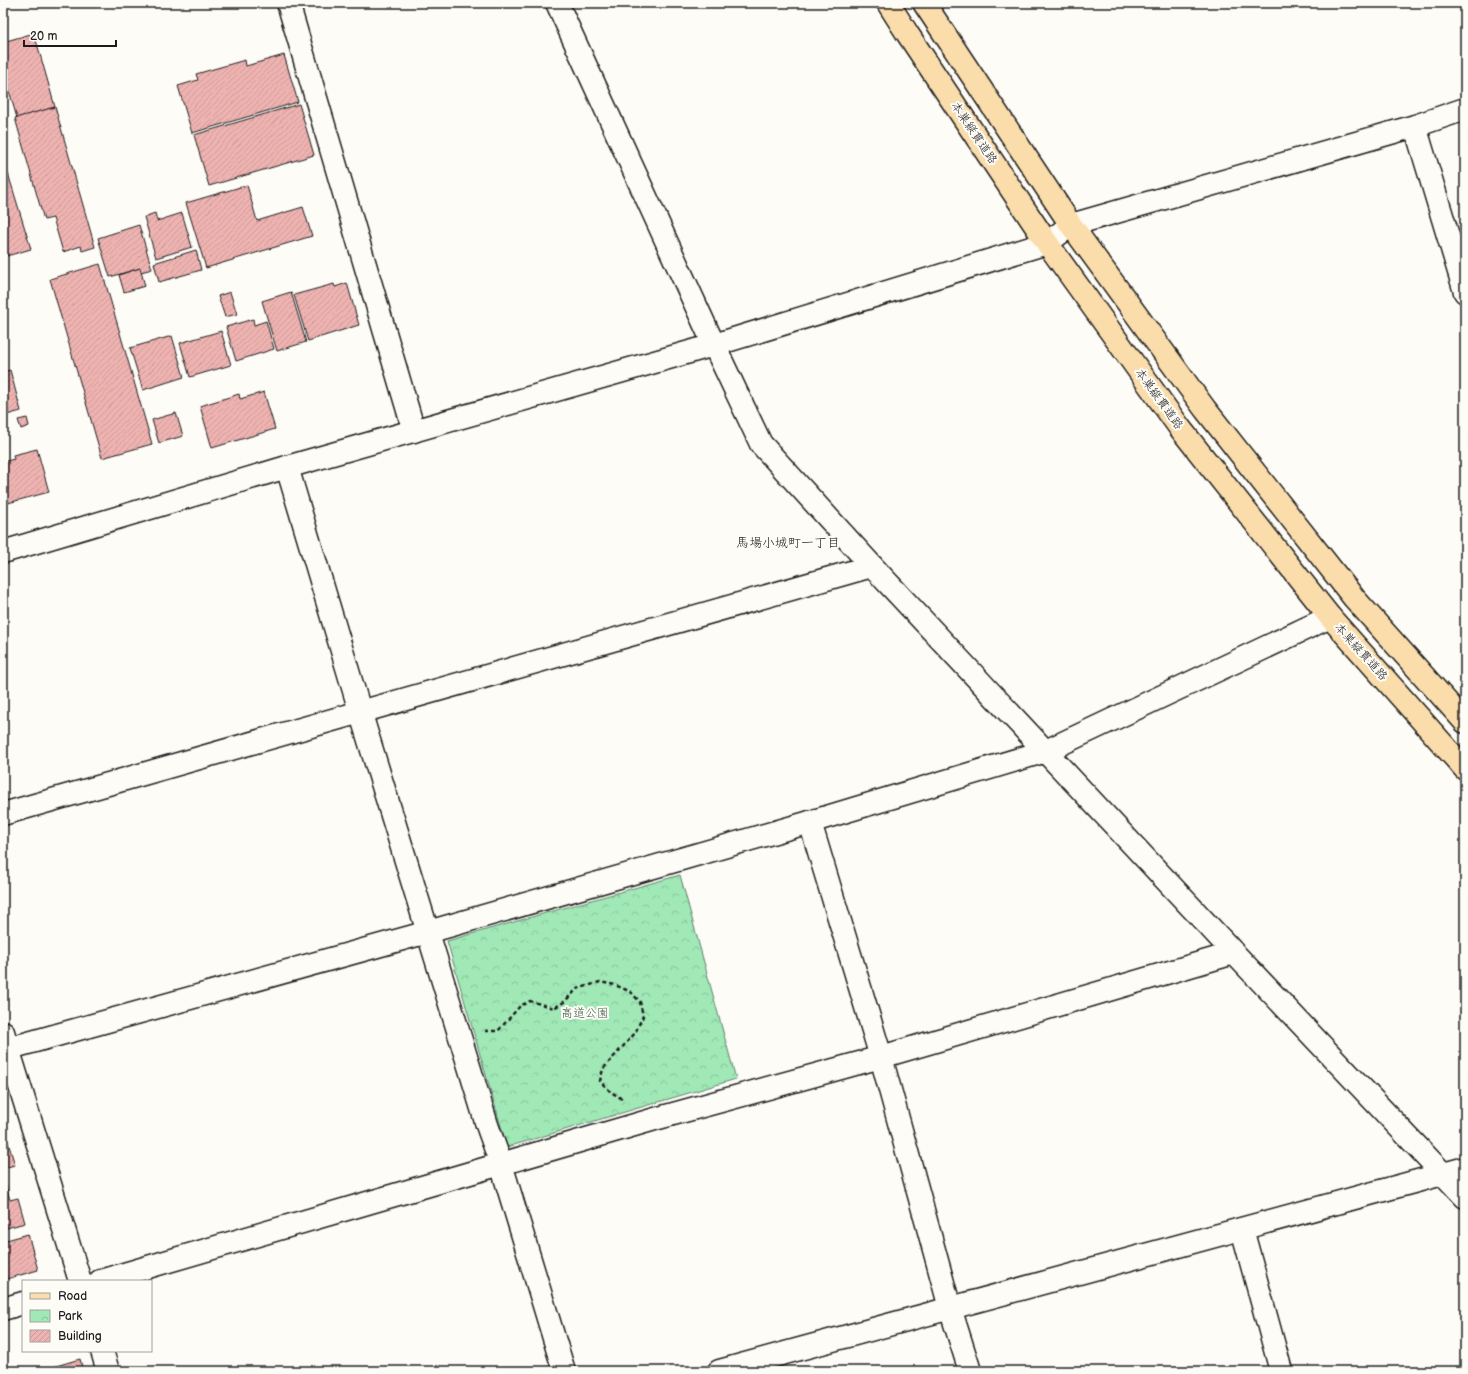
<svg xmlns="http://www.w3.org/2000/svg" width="1468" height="1374" font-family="'Balsamiq Sans','Klee One',sans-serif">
  <defs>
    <pattern id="park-crowns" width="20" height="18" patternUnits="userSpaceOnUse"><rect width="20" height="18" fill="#a0e8b6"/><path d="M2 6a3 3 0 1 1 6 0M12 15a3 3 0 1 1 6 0" fill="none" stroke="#89c69c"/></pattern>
    <pattern id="building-hatch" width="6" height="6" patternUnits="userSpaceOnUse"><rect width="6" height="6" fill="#eeb3b1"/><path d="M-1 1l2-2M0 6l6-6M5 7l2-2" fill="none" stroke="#cc9998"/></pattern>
  </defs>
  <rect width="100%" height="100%" fill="#fdfcf7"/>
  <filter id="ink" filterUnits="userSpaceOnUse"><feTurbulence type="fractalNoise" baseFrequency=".025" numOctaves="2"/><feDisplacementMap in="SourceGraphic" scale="8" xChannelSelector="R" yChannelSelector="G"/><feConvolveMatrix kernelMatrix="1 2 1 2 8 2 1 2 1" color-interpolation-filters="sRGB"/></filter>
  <g filter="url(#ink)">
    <!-- park -->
    <polygon fill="url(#park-crowns)" stroke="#5e8269" points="680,875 736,1079 507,1147 447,941"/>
    <!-- building -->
    <g fill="url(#building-hatch)" stroke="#1c1c1c">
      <polygon points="34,33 55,107 17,118 3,70 3,42"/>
      <polygon points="284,55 298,102 192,133 178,86 198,80 196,74 245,60 246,66"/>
      <polygon points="299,104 314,155 209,186 194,135"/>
      <polygon points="55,107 95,247 82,251 81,246 63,252 53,218 44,220 15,118"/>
      <polygon points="3,157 31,249 3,257"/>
      <polygon points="247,185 257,221 303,207 312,236 206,268 186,203"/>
      <polygon points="155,213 157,221 182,213 192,247 156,258 144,217"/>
      <polygon points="139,225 152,269 141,272 140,268 110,277 98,238"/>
      <polygon points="196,250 201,270 159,282 154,263"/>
      <polygon points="100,264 152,444 102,458 50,279"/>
      <polygon points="140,268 145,286 124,292 119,275"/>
      <polygon points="347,283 359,325 308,341 294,295 334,284 335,287"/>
      <polygon points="230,292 237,314 225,317 218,296"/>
      <polygon points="291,292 306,342 277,351 262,301"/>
      <polygon points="253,319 254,325 266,321 274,349 236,361 226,327"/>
      <polygon points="221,331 231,365 190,377 180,343"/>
      <polygon points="172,336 184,377 143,390 130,348"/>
      <polygon points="10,370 21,411 3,416 3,372"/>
      <polygon points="264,392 275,429 212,448 200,406 239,394 240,399"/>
      <polygon points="176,413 183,436 159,443 152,420"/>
      <polygon points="27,418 29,426 21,429 18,420"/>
      <polygon points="37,449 49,492 8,503 5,492 3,493 3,462 14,459 13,455"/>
      <polygon points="3,1126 15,1165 3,1168"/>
      <polygon points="3,1182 5,1182 10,1200 18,1198 25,1223 3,1229"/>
      <polygon points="28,1234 38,1270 3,1280 3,1241"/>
      <polygon points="80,1359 83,1371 39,1371"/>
    </g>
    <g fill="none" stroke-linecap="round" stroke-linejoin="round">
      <defs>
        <g id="minor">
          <polyline points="288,3 414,431"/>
          <polyline points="557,3 714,345 761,444 872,566 1234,953 1465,1197"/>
          <polyline points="1415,126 1465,292"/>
          <polyline points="287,467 360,711 487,1125 501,1164 564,1371"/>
          <polyline points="3,552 287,467 714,345 1047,243 1071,225 1415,126 1465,109"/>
          <polyline points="3,814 872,566"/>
          <polyline points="810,822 881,1057 950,1308 970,1371"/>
          <polyline points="3,1032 80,1281"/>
          <polyline points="3,1050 428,932 810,822 1046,751 1330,617"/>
          <polyline points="1242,1229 1281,1371"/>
          <polyline points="100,1281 655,1119 881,1057 1234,953"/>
          <polyline points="3,1309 23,1303"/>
          <polyline points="102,1351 108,1371"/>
          <polyline points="719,1371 1465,1168"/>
        </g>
        <g id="major">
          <polyline points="888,3 907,33 1047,243 1180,428 1330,617 1465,769"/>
          <polyline points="924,3 1071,225 1205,409 1354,598 1465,722"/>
        </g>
      </defs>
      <!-- minor casing -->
      <use href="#minor" stroke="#1c1c1c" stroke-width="25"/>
      <!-- major casing -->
      <use href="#major" stroke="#1c1c1c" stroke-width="25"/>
      <!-- path -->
      <polyline stroke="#1c1c1c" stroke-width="2.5" stroke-dasharray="4 3" stroke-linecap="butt" points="485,1031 498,1031 520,1006 530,1001 554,1008 564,1002 577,989 600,982 615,985 631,992 640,1002 643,1016 635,1033 603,1069 600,1081 611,1092 624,1100"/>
      <!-- minor -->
      <use href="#minor" stroke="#fdfcf7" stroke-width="22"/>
      <!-- major -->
      <use href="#major" stroke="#fbddab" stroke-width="22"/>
    </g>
  </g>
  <g text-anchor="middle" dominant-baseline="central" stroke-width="4" stroke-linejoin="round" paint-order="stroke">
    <!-- street labels -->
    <g font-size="12" fill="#1c1c1c" stroke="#fdfcf7">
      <text transform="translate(974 133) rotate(56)">本巣縦貫道路</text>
      <text transform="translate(1159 399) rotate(54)">本巣縦貫道路</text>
      <text transform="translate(1361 652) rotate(48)">本巣縦貫道路</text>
    </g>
    <!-- park labels -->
    <g font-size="12" fill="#44594a" stroke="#fdfcf7">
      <text x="585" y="1013">高道公園</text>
    </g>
    <!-- neighbourhood labels -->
    <g font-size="13" fill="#1c1c1c" stroke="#fdfcf7">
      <text x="788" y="543">馬場小城町一丁目</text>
    </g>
  </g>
  <!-- margin -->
  <rect width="1468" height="1374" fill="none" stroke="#fdfcf7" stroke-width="16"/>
  <rect x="8" y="8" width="1452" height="1358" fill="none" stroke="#1c1c1c" stroke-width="1.5" filter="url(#ink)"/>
  <!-- legend -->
  <rect x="22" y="1280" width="130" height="72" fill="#fdfcf7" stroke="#a3a29f"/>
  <rect x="30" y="1293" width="20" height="6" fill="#fbddab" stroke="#a3a29f"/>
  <text x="58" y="1300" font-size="12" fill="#1c1c1c">Road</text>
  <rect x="30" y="1310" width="20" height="12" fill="url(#park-crowns)" stroke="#a3a29f"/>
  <text x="58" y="1320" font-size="12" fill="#1c1c1c">Park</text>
  <rect x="30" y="1330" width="20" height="12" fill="url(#building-hatch)" stroke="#a3a29f"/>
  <text x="58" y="1340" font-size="12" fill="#1c1c1c">Building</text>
  <!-- scale -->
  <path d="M24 40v6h92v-6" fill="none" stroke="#1c1c1c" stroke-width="2"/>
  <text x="30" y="40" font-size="12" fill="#1c1c1c" stroke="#fdfcf7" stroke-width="3" paint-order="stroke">20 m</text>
</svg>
